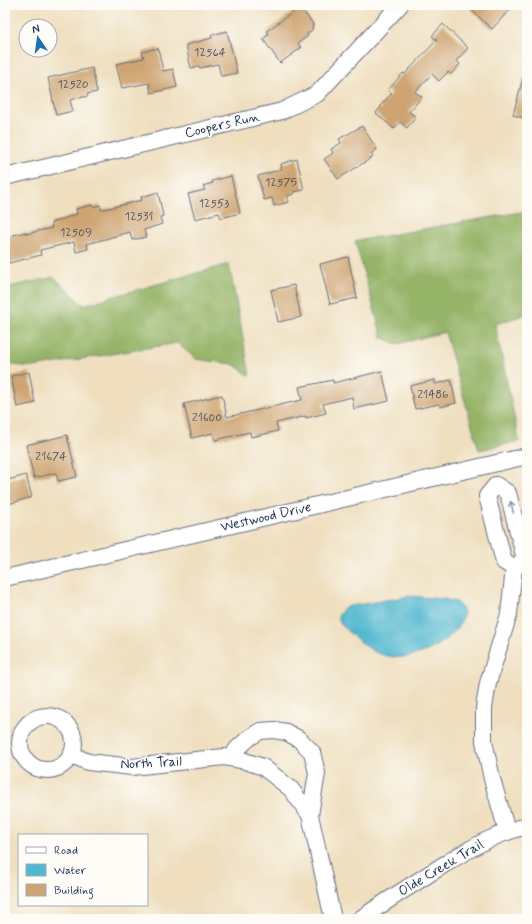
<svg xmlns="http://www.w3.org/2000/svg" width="532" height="924" font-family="Mynerve,sans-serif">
  <rect width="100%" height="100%" fill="#fdfcf7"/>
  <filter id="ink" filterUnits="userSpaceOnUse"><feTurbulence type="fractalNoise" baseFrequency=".025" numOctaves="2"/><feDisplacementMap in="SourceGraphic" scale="8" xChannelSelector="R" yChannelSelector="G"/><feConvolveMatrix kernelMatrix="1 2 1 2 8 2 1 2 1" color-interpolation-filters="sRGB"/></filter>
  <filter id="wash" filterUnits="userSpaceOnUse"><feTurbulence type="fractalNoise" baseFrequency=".012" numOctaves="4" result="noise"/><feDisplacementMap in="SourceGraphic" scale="16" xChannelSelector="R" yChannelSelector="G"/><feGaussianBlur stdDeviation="0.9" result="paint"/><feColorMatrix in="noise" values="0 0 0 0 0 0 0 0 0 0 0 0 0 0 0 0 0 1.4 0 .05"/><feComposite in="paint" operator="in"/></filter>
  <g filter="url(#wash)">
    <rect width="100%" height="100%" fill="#efdfbf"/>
    <!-- forest -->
    <g fill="#95b468" stroke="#587263">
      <polygon points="527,211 527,314 495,324 519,441 479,450 445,332 397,344 382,337 355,241"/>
      <polygon points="229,264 250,376 233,364 196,359 177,343 33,367 5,364 5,288 54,277 83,305"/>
    </g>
    <!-- water -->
    <path fill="#51b8cf" stroke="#367496" d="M410,596L443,599L456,602L464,611C459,640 421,659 394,657C388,656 378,654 373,651C366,646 347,632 342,625C340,623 339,619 338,616L345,607Z"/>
    <g id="blocks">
      <!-- building -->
      <g fill="#cea472">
        <polygon points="466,5 514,5 492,29"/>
        <polygon points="300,7 313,24 312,30 307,34 308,36 298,43 301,48 280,63 263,39 269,34 267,31"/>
        <polygon points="443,24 468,48 456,61 460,64 451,74 448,72 439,81 432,74 415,92 422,97 409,112 416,117 407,128 400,122 394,129 376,113 381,107 380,106 392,93 388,90 403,73 405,74 437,40 432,36"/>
        <polygon points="227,31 237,73 221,76 218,64 200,68 199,66 191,68 186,45 212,38 211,35"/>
        <polygon points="158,48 163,71 173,69 177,87 151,93 149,83 122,88 116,64 144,58 142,52"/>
        <polygon points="92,68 97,92 87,94 88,96 70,100 73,111 56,115 48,78"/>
        <polygon points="523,78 527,79 527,119 513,115"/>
        <polygon points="362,126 377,149 371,154 373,157 338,179 324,159 333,153 331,149 341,143 339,139"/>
        <polygon points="297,159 304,190 293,192 294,194 287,196 289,202 274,206 272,198 264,200 258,176 282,169 281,164"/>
        <polygon points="231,176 240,213 221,218 219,213 195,219 188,194 205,190 203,186 213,183 212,181"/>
        <polygon points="158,192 163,216 160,217 162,224 144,230 146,237 132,240 130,232 87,244 88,249 76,252 74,242 40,250 41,255 5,264 5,237 26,232 26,234 52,228 51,223 77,214 76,209 92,205 93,207 100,205 101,210 142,200 141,197"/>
        <polygon points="348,257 357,298 330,304 320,264"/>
        <polygon points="294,285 301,317 278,322 271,290"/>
        <polygon points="382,371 389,401 354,409 352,397 323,404 326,413 306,418 306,416 276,423 278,431 251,437 250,432 215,440 213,433 192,438 184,404 222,395 227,417 302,400 299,387 333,380 333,383"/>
        <polygon points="29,372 35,403 17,407 11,376"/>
        <polygon points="435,380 435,384 451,380 456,403 440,407 439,404 415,409 410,386"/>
        <polygon points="67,435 77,477 58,481 56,473 34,478 26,445"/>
        <polygon points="26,475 32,497 5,505 5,481"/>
      </g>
    </g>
  </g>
  <g filter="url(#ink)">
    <use href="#blocks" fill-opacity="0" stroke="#656d80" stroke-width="1"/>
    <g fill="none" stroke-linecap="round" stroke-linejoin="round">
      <defs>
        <g id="minor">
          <polyline points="5,177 282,111 317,94 400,5"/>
          <polyline points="5,578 527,456"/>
          <circle cx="47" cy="743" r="27"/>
          <polyline points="72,755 88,762 132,767 224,757 245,761 263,767 291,789 310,815 333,919"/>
          <polyline points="231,758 237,749 249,738 260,731 274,730 286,732 299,739 312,752 317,773 310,815"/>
          <polyline points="507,831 492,779 484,741 484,708 488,683 509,614 514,568 525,559 508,493 496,485 487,496 504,562 514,568"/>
          <path d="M360,919C388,900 416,882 445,864C473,847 494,834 527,826"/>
        </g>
      </defs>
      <!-- minor casing -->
      <use href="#minor" stroke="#656d80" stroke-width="18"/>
      <!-- minor -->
      <use href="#minor" stroke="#fff" stroke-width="16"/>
    </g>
    <!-- one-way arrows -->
    <defs><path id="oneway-shaft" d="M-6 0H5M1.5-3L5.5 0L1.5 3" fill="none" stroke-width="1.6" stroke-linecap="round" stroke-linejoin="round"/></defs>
    <use stroke="#8d97ae" href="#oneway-shaft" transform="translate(512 507) rotate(-104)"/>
  </g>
  <g text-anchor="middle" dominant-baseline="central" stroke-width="3.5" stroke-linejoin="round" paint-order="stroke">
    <!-- number labels -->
    <g font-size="12" fill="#484c63">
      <text x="210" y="53">12564</text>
      <text x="73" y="85">12520</text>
      <text x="281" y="183">12575</text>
      <text x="214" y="204">12553</text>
      <text x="139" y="217">12531</text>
      <text x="76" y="233">12509</text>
      <text x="433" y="395">21486</text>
      <text x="207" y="418">21600</text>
      <text x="51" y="457">21674</text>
    </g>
    <!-- street labels -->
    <g font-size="14" fill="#1b2f5e" stroke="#fdfcf7">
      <text transform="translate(222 125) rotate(-13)">Coopers Run</text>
      <text transform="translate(266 517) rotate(-13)">Westwood Drive</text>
      <text transform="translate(151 763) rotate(-3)">North Trail</text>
      <text transform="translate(441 868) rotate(-31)">Olde Creek Trail</text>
    </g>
  </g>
  <!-- margin -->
  <rect width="532" height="924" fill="none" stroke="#fdfcf7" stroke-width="20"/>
  <!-- legend -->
  <rect x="18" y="834" width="130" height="72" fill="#fdfcf7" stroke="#a3aaba"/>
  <rect x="26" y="847" width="20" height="6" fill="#ffffff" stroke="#a3aaba"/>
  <text x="54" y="854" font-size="12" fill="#1b2f5e">Road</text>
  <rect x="26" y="864" width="20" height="12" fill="#51b8cf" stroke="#a3aaba"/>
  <text x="54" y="874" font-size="12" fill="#1b2f5e">Water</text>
  <rect x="26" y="884" width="20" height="12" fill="#cea472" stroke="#a3aaba"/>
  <text x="54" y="894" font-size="12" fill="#1b2f5e">Building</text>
  <!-- north arrow -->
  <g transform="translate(38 38) rotate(347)"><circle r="19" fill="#fdfcf7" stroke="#a3aaba"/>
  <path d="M0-3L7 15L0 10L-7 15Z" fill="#1f6fb2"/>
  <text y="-6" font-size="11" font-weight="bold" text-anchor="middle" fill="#1b2f5e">N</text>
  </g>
</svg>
